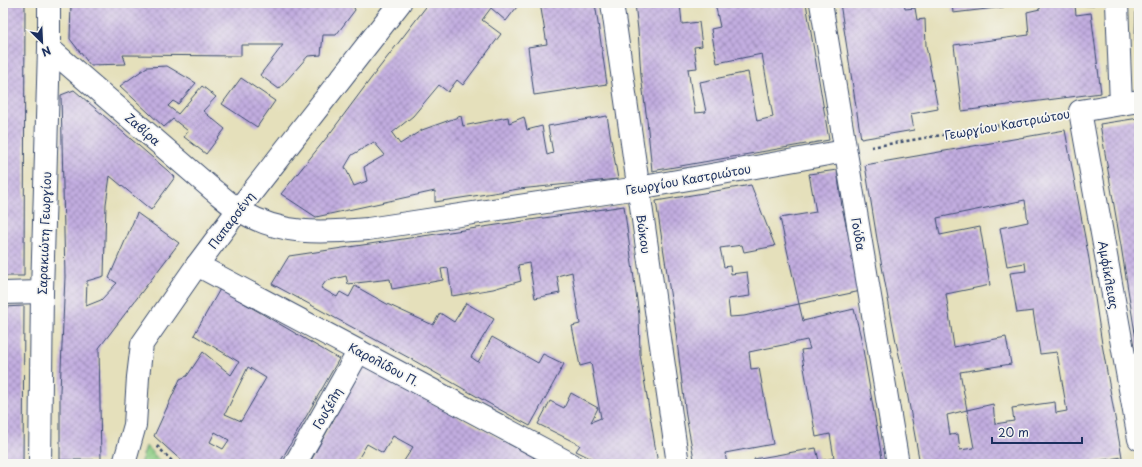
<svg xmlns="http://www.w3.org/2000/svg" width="1142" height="467" font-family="'Playpen Sans',sans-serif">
  <defs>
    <pattern id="park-dots" width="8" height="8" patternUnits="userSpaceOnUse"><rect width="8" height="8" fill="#8ece84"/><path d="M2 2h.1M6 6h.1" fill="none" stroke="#7ab174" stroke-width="1.8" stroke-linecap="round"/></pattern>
    <pattern id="building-cross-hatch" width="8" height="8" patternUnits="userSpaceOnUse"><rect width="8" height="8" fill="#c2ade0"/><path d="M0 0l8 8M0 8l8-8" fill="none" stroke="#9d8db9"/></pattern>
  </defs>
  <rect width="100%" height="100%" fill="#f6f6f2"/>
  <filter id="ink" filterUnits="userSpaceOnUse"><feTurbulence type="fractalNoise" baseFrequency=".025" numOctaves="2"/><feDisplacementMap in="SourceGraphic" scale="8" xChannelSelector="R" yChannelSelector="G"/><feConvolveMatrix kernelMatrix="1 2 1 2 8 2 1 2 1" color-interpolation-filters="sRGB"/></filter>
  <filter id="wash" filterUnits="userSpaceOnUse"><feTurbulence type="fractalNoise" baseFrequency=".012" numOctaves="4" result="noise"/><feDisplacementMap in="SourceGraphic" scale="16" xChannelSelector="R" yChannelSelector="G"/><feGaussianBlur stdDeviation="0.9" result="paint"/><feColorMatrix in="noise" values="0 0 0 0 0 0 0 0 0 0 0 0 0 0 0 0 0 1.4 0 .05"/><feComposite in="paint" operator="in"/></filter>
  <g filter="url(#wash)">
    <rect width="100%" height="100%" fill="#e5e0bb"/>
    <!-- park -->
    <polygon fill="url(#park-dots)" stroke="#547e71" points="146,446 163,464 140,464"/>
    <g id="blocks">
      <!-- building -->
      <g fill="url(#building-cross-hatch)" fill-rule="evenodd">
        <polygon points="3,3 25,3 24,276 3,276"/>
        <polygon points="71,3 352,3 355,10 336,35 323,35 321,55 308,56 279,89 260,75 283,45 241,45 241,56 123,55 126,64 90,65 70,39"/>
        <path d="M429,3H520L506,21L491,8L482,20L501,34L463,85L457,80L448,92L439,85L413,116L392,133L400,144L422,130L461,116L463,126L508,117L509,123L524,117L527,130L542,126L547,155L553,153L548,126L607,116L618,179L519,189L435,202V191L316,217L281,194L328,136L369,81ZM374,142L385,155L364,167L367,181L354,186L345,167L352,155Z"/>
        <polygon points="540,3 595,3 607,84 534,95 528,47 547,44"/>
        <polygon points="635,3 680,3 682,24 699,22 702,46 694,47 697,68 688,69 695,113 706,112 700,82 748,72 757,121 773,117 762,54 717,63 711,29 720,27 715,3 806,3 829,140 652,171 647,120 641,76 638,30"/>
        <polygon points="840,3 904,3 905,9 915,8 917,20 925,19 926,46 938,109 911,114 914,130 861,139"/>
        <polygon points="952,3 1003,3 1004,7 953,13"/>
        <polygon points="1040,3 1093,3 1093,6 1075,5 1076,15 1091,13 1101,93 962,111 954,45 1029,35 1027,12 1040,9"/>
        <polygon points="1136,3 1139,3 1138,60 1135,40"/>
        <polygon points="167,66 196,83 178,104 173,101 168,106 178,114 202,86 216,97 203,111 225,129 206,154 184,137 188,131 173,119 164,127 120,86 147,67"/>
        <polygon points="241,78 275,101 257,127 222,104"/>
        <polygon points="74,90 175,177 151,210 110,176 106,204 104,276 87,281 86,306 101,300 117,283 109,278 137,213 179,243 99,348 101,460 60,460 60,391 65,277 61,95"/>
        <polygon points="1139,118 1139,352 1138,352 1121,246 1100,124"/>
        <path d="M1065,130L1089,259L1102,344L1122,457L1079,464H920L905,381L896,342L878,245L865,165ZM1025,200L1028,222L1000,228L1007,266L1025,263L1026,271L1010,273L1017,313L1033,311L1040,354L1057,352L1067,411L1056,413L1055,402L1012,408L1014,421L995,424L993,404L967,410L974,448L960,450L958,434L950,435L947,415L967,410L960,372L1011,364L1006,337L954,347L946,294L990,285L980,227L940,235L937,218Z"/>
        <polygon points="837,170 842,207 861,291 799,304 780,218 816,212 809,174"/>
        <polygon points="751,185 775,246 744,252 742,245 720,248 724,267 730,266 731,274 747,272 750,296 728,299 730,317 744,316 799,304 803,321 854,309 861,338 883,464 755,464 754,459 816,448 819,461 834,458 830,434 816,437 801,350 810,349 807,340 749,352 751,369 759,368 773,444 725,453 727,464 695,464 686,416 675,325 656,201"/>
        <polygon points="624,206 639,315 640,354 658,464 602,464 576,451 580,445 538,424 550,401 564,408 571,393 598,408 591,422 601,418 591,363 580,366 572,326 580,324 572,272 557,276 560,293 535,298 529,263 518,265 521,281 493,289 452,296 448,268 441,269 443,280 392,289 390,279 348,284 346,276 326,281 321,288 337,297 340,292 349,297 355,286 387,304 433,325 440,313 454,322 466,303 494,319 471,357 478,362 492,337 538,363 543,354 564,364 530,426 497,408 413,360 272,284 289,256"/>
        <path d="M220,289L339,359L279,464H185L154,436L180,379L187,376L203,352L231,375L239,362L194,335ZM248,367L266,378L241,421L225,414ZM215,432L229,440L223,449L210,442Z"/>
        <polygon points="24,306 23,464 3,464 3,307"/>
        <polygon points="363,366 534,457 530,464 402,464 413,447 393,436 383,453 367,444 355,464 309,464"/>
      </g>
    </g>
  </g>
  <g filter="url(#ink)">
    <use href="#blocks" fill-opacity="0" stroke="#394a6c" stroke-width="1"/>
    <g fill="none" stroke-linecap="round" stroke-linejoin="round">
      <defs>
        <g id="minor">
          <polyline points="821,3 898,464"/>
          <polyline points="1117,3 1121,104"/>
          <path d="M49,48L212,189C221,196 229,204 239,210C280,236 322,233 368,229L638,188L845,151"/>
          <polyline points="1139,101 1080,111 1139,439"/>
          <polyline points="197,265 571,464"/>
          <polyline points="3,293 42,292"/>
          <polyline points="40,464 42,292 49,48 49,3"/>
          <polyline points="124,464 135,425 138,377 142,344 197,265 238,210 400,3"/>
          <polyline points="295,464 359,351"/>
        </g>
        <polyline id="tertiary" points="612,3 678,464"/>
      </defs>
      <!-- minor casing -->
      <use href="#minor" stroke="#394a6c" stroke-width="24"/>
      <!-- tertiary casing -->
      <use href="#tertiary" stroke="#394a6c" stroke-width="24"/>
      <!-- path -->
      <g stroke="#394a6c" stroke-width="2.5" stroke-dasharray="3 3" stroke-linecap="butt">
        <polyline points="871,147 1054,116"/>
        <polyline points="157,446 175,464"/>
      </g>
      <!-- minor -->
      <use href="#minor" stroke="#fff" stroke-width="22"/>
      <!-- tertiary -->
      <use href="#tertiary" stroke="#fff" stroke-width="22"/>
    </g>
  </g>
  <g text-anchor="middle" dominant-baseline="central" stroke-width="3.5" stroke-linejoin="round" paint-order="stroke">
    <!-- street labels -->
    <g font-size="12" fill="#1b2f5e" stroke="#f6f6f2">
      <text transform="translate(1007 124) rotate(-10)">Γεωργίου Καστριώτου</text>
      <text transform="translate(143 129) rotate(41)">Ζαβίρα</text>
      <text transform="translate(688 179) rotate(-10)">Γεωργίου Καστριώτου</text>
      <text transform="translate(231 220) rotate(-53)">Παπαρσένη</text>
      <text transform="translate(44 233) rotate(-88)">Σαρακιώτη Γεωργίου</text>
      <text transform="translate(644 234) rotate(82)">Βώκου</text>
      <text transform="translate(859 234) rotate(80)">Γούδα</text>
      <text transform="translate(1109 275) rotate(80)">Αμφίκλειας</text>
      <text transform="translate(384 364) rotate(28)">Καρολίδου Π.</text>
      <text transform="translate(327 408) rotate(-60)">Γουζέλη</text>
    </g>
  </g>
  <!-- margin -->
  <rect width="1142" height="467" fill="none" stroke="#f6f6f2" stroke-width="16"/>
  <!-- north arrow -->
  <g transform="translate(42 42) rotate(156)" stroke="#f6f6f2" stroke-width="3" paint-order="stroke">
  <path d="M0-3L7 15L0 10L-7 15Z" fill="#1b2f5e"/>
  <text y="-6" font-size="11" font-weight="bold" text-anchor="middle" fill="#1b2f5e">N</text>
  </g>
  <!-- scale -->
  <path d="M992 437v6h90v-6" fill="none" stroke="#1b2f5e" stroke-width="2"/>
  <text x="998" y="437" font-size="12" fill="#1b2f5e" stroke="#f6f6f2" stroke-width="3" paint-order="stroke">20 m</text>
</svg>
